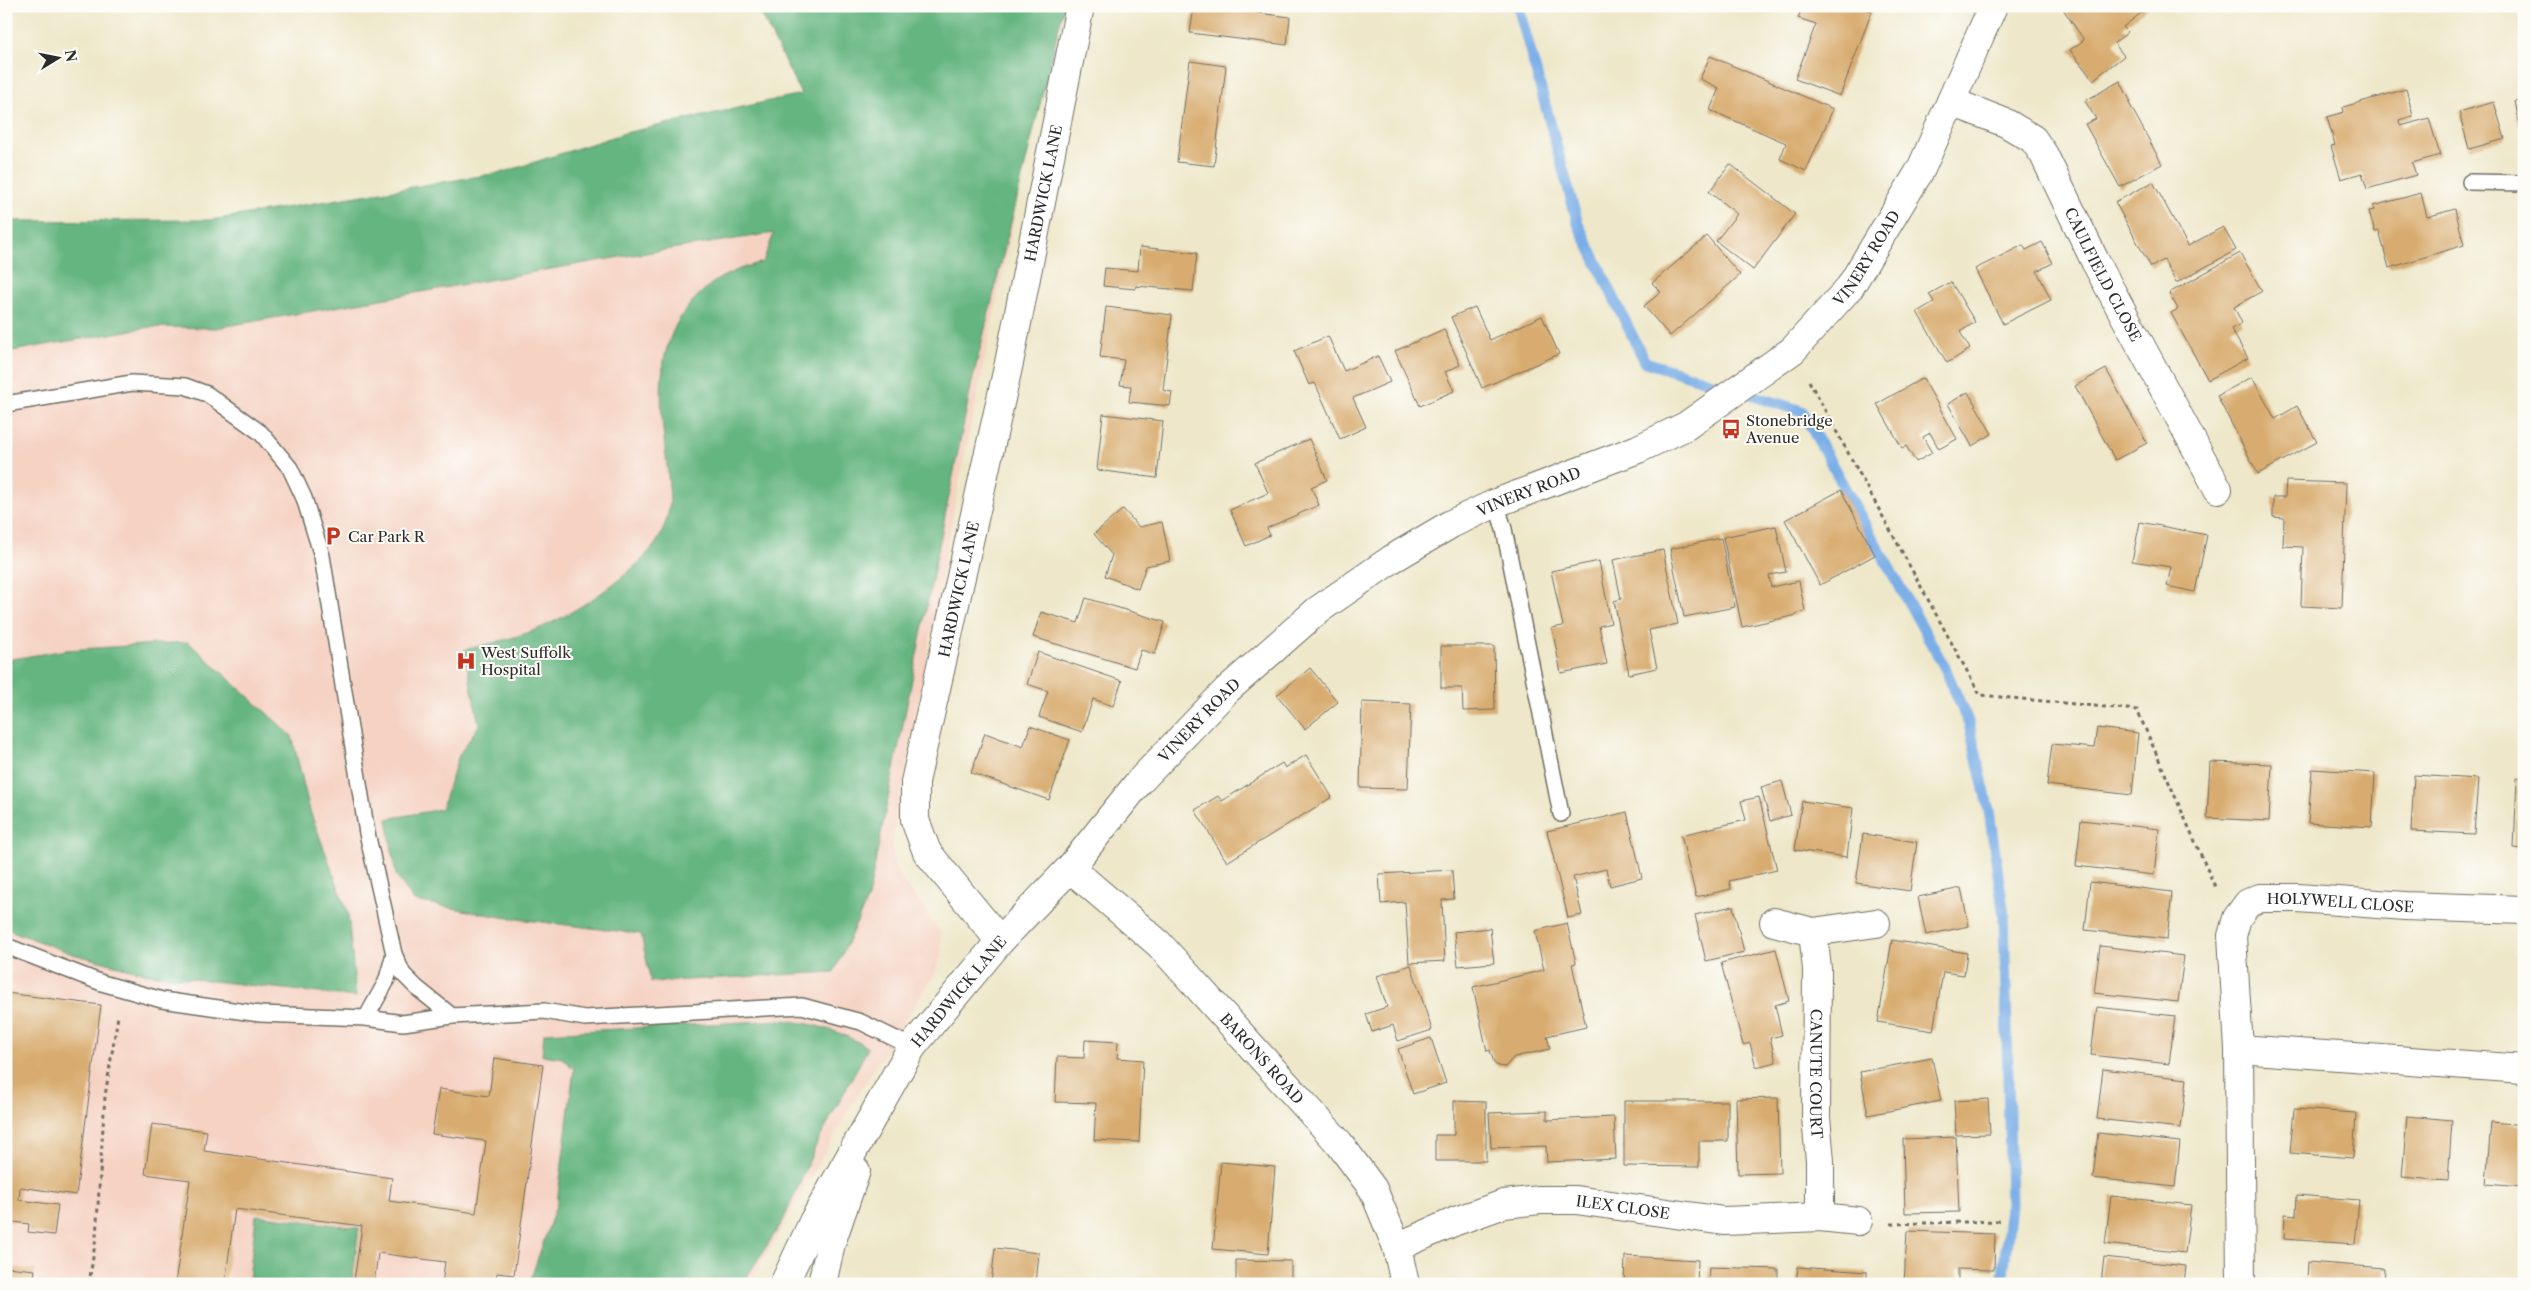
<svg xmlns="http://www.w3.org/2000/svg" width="2530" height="1290" font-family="'Libre Caslon Text',serif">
  <rect width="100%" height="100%" fill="#fdfcf7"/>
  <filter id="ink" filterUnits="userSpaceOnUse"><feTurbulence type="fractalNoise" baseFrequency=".02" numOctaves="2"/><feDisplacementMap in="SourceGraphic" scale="10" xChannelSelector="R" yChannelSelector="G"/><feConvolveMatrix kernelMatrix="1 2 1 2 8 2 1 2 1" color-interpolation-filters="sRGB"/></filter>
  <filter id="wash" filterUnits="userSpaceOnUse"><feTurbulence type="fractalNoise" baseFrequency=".0096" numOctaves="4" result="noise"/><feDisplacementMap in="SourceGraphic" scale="20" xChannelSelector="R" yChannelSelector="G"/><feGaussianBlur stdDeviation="1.12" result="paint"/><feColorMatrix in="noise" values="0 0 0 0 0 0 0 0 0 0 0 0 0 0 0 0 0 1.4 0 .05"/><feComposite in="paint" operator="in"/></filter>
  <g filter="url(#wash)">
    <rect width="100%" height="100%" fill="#eee7c9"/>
    <!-- built -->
    <polygon fill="#f5d2c2" points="1054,26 959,483 893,839 894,866 906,887 924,907 940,932 942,955 933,977 870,1074 750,1284 6,1284 6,226 230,222 503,175"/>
    <!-- forest -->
    <g fill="#65b580" stroke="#487056">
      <path d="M757,6H1064L972,382L868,898L834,972L651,982L641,934L501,917L414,901L396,875L387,819L441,809L459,755L479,725L464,650C487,644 512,639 535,630C573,615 632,576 656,543C665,530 668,516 670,500C667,437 644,363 687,308C710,280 729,271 763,262L774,233L620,257L216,328L150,327L6,352V221L211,220L504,172L625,133L801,94Z"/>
      <polygon points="188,642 292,736 310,811 348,913 356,997 149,974 73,954 6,929 6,660 66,650"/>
      <path d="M782,1020C813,1023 842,1031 868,1048L817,1143L783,1221L742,1284H529L557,1203L574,1069L562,1058L542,1055L544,1033Z"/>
      <polygon points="256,1215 359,1228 352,1284 266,1284 266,1282 249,1279"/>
    </g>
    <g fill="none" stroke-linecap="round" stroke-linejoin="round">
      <!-- stream -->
      <polyline stroke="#7aaee7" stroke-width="11" points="1518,6 1578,224 1645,362 1802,411 1945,668 1969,724 1989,811 2004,916 2007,1032 2011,1205 2002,1284"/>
    </g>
    <g id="blocks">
      <!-- building -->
      <g fill="#d8ac6f">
        <polygon points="1194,6 1233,6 1233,10 1290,17 1287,45 1190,33"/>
        <polygon points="1803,6 1858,6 1872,11 1840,96 1795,79 1816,24 1798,18"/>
        <polygon points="2061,6 2150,6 2123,27 2128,32 2114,43 2124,56 2093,80 2070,50 2084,40"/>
        <polygon points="1710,56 1833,109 1806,171 1780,159 1786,143 1710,110 1719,88 1700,79"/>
        <polygon points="1190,61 1226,66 1214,166 1177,162"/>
        <polygon points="2120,81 2131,102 2129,103 2162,164 2120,187 2085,124 2096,119 2085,101"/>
        <polygon points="2406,89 2413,116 2400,120 2401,126 2429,118 2440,155 2412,163 2416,175 2367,189 2362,173 2341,179 2331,146 2335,145 2327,117 2344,112 2343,107"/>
        <polygon points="2524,93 2524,143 2523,143 2515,101 2520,100 2519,94"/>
        <polygon points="2494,102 2505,139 2469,149 2459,112"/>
        <polygon points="1730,164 1795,214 1753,270 1716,241 1737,214 1709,192"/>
        <polygon points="2153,182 2188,246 2223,227 2236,250 2176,283 2164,260 2151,267 2115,202"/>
        <polygon points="2421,193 2427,217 2455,209 2464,245 2389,268 2379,231 2375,232 2369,211 2374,210 2373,206"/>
        <polygon points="1707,236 1740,275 1670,336 1644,306 1661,292 1652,283"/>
        <polygon points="2042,242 2053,263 2037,271 2051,300 2003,324 1975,269 2023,245 2026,250"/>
        <polygon points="1140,247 1197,253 1193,291 1136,286 1135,289 1103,286 1105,268 1138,271"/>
        <polygon points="2240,253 2262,291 2234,307 2242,323 2231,329 2248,358 2208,380 2171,313 2178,309 2169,293"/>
        <polygon points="1951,282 1975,322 1960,332 1970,349 1947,363 1917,312 1934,302 1929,294"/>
        <polygon points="1106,307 1172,315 1163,390 1172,392 1170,406 1129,402 1131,386 1120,385 1124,360 1100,357"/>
        <polygon points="1475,307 1490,340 1542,316 1559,354 1482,388 1451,317"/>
        <polygon points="1444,329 1460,365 1445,372 1454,391 1420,406 1395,351"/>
        <polygon points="1328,336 1344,371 1378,356 1390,382 1353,398 1366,427 1340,439 1315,383 1309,385 1294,351"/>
        <polygon points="2106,369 2147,443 2115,460 2075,386"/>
        <polygon points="2252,377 2275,419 2297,406 2317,442 2258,474 2217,396"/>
        <polygon points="1923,378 1957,439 1939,449 1930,433 1923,437 1932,453 1916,462 1906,446 1902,448 1877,404"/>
        <polygon points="2524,390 2524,407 2523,407 2519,392"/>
        <polygon points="1968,392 1992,434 1972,446 1948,404"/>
        <polygon points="1103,414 1163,421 1157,478 1097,470"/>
        <polygon points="1309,439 1327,480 1311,487 1319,505 1267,528 1270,535 1246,546 1230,510 1268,493 1255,463"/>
        <polygon points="2286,481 2346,483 2342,608 2301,606 2303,547 2283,546 2284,518 2273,517 2273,497 2285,497"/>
        <polygon points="1841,490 1875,555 1820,585 1785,520"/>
        <polygon points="1123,509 1139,527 1162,522 1170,561 1146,566 1138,589 1105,576 1112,555 1094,534"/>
        <polygon points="2140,522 2207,535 2195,592 2167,586 2171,567 2132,561"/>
        <polygon points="1776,526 1786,572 1769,575 1771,587 1799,581 1805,611 1797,613 1797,615 1742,627 1723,537"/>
        <polygon points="1721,538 1735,607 1684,617 1670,549"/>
        <polygon points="1663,550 1678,624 1649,630 1657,668 1629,674 1614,601 1621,599 1613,560"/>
        <polygon points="1599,561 1611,623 1599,626 1607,664 1561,673 1552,628 1563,626 1551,571"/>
        <polygon points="1086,598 1165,622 1155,654 1141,650 1135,668 1033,637 1041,612 1078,623"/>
        <polygon points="1441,646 1494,646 1495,710 1463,711 1462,688 1441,688"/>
        <polygon points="1038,652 1122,681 1113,706 1093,699 1082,732 1039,717 1048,691 1027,684"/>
        <polygon points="1310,668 1338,702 1305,729 1277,695"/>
        <polygon points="1362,702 1411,704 1408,789 1360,788"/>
        <polygon points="1030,726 1070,740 1049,800 971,773 985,733 1023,747"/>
        <polygon points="2097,728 2138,733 2132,795 2047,785 2052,744 2094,748"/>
        <polygon points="1306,755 1332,797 1227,862 1195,810 1218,796 1222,801 1282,763 1285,768"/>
        <polygon points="2210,762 2272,764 2269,821 2207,818"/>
        <polygon points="2312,769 2375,773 2372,827 2308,823"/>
        <polygon points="2414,775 2478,779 2474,834 2411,831"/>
        <polygon points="2517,778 2524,778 2524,849 2514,848"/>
        <polygon points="1782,781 1791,815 1770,821 1761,787"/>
        <polygon points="1759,797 1777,870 1729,881 1731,889 1696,897 1681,835 1746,820 1741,801"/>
        <polygon points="1802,801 1853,808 1847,857 1795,850"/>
        <polygon points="1627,812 1642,878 1610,886 1606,869 1573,877 1582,915 1568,918 1547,831"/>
        <polygon points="2081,820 2159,829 2154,875 2076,866"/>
        <polygon points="1863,834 1917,842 1910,891 1856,883"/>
        <polygon points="1452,870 1454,899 1442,900 1445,961 1409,963 1405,902 1381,904 1379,874"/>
        <polygon points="2090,882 2172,892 2167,939 2085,930"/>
        <polygon points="1961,888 1969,926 1926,935 1918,897"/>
        <polygon points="1733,906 1744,952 1706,961 1695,915"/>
        <polygon points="1567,923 1576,963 1572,964 1586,1027 1547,1036 1550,1049 1514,1057 1505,1067 1498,1066 1494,1063 1490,1050 1487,1051 1473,987 1544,970 1535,931"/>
        <polygon points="1490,928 1494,963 1458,966 1454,932"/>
        <polygon points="1892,940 1967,953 1964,975 1943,972 1933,1031 1878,1022"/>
        <polygon points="2100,946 2184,956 2178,1002 2094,993"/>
        <polygon points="1776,949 1789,1001 1775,1005 1782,1035 1770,1038 1776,1062 1756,1067 1750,1043 1743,1045 1721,963"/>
        <polygon points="1411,965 1432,1030 1398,1041 1393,1025 1372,1032 1366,1014 1387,1007 1377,976"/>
        <polygon points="6,993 101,1005 76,1195 20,1187 19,1200 58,1205 54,1235 28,1232 29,1224 6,1221"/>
        <polygon points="2097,1007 2175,1016 2169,1064 2091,1055"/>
        <polygon points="1431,1038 1446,1083 1413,1094 1398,1049"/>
        <polygon points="1085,1040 1118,1042 1117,1058 1143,1060 1139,1142 1094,1140 1096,1103 1055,1102 1057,1057 1084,1058"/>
        <polygon points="494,1058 543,1065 514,1275 497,1273 495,1284 442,1284 445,1262 378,1253 374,1284 354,1281 362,1226 235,1209 225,1284 175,1284 190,1180 145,1174 152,1124 207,1131 204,1151 392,1178 389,1201 476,1213 486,1141 432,1134 439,1089 489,1096"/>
        <polygon points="1932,1058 1941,1101 1868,1115 1860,1072"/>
        <polygon points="2103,1069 2187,1079 2181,1128 2097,1119"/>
        <polygon points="1778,1098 1780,1173 1738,1174 1736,1099"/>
        <polygon points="1988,1099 1990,1134 1956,1135 1954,1101"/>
        <polygon points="1454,1101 1486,1102 1486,1161 1435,1161 1435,1135 1454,1135"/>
        <polygon points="1624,1101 1728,1101 1728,1141 1699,1141 1699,1167 1624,1166"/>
        <polygon points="2294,1109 2356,1113 2353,1158 2290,1153"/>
        <polygon points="1547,1111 1547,1120 1614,1117 1616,1159 1547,1162 1546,1146 1491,1148 1489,1113"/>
        <polygon points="2407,1116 2452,1120 2448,1181 2402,1177"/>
        <polygon points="2491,1122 2524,1125 2524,1187 2486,1184"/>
        <polygon points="2098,1133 2180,1142 2175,1187 2093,1178"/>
        <polygon points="1956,1137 1959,1212 1905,1213 1903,1139"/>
        <polygon points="1221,1162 1275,1167 1268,1254 1213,1249"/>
        <polygon points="2297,1195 2359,1200 2355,1244 2284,1239 2285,1214 2296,1215"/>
        <polygon points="2111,1196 2191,1205 2185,1253 2105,1244"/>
        <polygon points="1907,1231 1995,1234 1994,1270 1958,1269 1958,1284 1904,1284"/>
        <polygon points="995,1248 1039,1253 1036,1284 991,1284"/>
        <polygon points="1625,1256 1698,1260 1697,1284 1624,1284"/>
        <polygon points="2104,1257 2186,1266 2184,1284 2101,1284"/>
        <polygon points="1236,1260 1291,1261 1291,1284 1236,1284"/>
        <polygon points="2308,1262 2384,1268 2383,1284 2302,1284 2302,1282 2307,1282"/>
        <polygon points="6,1267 35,1270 33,1284 6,1284"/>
        <polygon points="1709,1267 1778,1269 1778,1284 1708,1284"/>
        <polygon points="1798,1267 1867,1272 1867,1284 1796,1284"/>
      </g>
    </g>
  </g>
  <g filter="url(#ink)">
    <use href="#blocks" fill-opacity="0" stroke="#6f6d62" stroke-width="1"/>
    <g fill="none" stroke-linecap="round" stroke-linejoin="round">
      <defs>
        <g id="service">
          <polyline points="2470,182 2524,183"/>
          <polyline points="6,404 132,383 185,386 207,394 261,433 290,468 304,498 322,556 367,833 394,954 403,974 417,988 452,1016"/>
          <polyline points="1496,503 1504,529 1561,814"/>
          <polyline points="6,946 102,983 162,1000 260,1014 366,1018 403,1023 452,1016 544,1011 585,1018 802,1006 861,1022 912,1047"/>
          <polyline points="366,1018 386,982 394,954"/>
        </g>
        <g id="minor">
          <path id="s1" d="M1952,102L2006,123L2033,139L2044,155L2095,261L2218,489"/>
          <path id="s2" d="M1070,868L1159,944L1339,1143L1373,1189L1397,1247L1405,1284"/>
          <polyline points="1774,922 1813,932 1876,923"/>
          <path id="s3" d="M1813,932L1817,969L1816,1117L1820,1161V1217"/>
          <path id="s4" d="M1000,941L927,852L915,820V782L1009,363L1080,6"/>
          <polyline points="2239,1049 2524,1069"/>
          <path id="s5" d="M1397,1247L1456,1221L1504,1204L1540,1200H1576L1724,1221L1820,1217L1858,1221"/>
          <path id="s6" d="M2241,1284L2239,1049L2232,936L2237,918L2248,903L2260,898H2298L2405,906L2524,910"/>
        </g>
        <g id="tertiary">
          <path id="s7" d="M784,1284L813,1222L912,1047L1000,941L1070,868L1139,782L1227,690L1318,610L1392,559L1451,524L1496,503L1638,449L1686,426L1793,350L1850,287L1921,169L1993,6"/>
          <polyline points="822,1284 831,1243 856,1171"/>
        </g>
      </defs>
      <!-- service casing -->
      <use href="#service" stroke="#6f6d62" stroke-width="18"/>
      <!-- minor casing -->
      <use href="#minor" stroke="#6f6d62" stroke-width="30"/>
      <!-- tertiary casing -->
      <use href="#tertiary" stroke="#6f6d62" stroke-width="30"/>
      <!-- path -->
      <g stroke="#6f6d62" stroke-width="3" stroke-dasharray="4 4" stroke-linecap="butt">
        <polyline points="1809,381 1980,695 2137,710 2216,889"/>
        <polyline points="1891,1224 1999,1221"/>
        <polyline points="89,1284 96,1237 105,1096 118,1016"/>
      </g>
      <!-- service -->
      <use href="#service" stroke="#fff" stroke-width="15"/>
      <!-- minor -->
      <use href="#minor" stroke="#fff" stroke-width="28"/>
      <!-- tertiary -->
      <use href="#tertiary" stroke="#fff" stroke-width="28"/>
    </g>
  </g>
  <!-- icons -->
  <defs>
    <symbol id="bus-bare" viewBox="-9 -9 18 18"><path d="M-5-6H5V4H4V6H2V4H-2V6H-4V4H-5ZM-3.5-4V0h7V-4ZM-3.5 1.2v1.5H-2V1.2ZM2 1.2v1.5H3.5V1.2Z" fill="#c8321e" stroke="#fdfcf7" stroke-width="2.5" paint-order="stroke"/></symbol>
    <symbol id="parking-bare" viewBox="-9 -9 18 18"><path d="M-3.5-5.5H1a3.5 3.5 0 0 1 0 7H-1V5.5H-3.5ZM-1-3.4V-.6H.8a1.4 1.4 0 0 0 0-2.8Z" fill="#c8321e" stroke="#fdfcf7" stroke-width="2.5" paint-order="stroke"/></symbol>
    <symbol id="hospital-bare" viewBox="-9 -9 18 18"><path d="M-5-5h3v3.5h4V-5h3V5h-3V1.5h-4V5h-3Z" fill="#c8321e" stroke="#fdfcf7" stroke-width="2.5" paint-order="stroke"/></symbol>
  </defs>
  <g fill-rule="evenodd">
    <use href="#bus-bare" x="1717" y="415" width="28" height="28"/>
    <use href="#parking-bare" x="319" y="522" width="28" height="28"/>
    <use href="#hospital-bare" x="452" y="647" width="28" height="28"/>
  </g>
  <g text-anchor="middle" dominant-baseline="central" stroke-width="4" stroke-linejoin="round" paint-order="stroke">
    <!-- street labels -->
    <g font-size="15" fill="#2b2b2b" stroke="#fdfcf7">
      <text stroke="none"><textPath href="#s4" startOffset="790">HARDWICK LANE</textPath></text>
      <text stroke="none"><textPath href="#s7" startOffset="1530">VINERY ROAD</textPath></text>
      <text stroke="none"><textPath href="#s1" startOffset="242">CAULFIELD CLOSE</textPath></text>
      <text stroke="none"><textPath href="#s7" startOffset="1110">VINERY ROAD</textPath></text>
      <text stroke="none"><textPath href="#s4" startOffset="385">HARDWICK LANE</textPath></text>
      <text stroke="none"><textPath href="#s7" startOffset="705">VINERY ROAD</textPath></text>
      <text stroke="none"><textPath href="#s6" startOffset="479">HOLYWELL CLOSE</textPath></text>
      <text stroke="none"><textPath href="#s7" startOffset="342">HARDWICK LANE</textPath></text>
      <text stroke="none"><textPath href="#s2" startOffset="271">BARONS ROAD</textPath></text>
      <text stroke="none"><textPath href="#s3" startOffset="142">CANUTE COURT</textPath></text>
      <text stroke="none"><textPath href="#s5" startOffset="235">ILEX CLOSE</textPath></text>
    </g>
    <!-- poi labels -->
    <g font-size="15" fill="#2b2b2b" stroke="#fdfcf7" text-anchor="start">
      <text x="1746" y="420">Stonebridge<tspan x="1746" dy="17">Avenue</tspan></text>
      <text x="348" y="536">Car Park R</text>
      <text x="481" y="652">West Suffolk<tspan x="481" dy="17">Hospital</tspan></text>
    </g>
  </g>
  <!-- margin -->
  <rect width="2530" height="1290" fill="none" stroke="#fdfcf7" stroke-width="25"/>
  <!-- north arrow -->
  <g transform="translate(58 58) rotate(80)" stroke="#fdfcf7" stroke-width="4" paint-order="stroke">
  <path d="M0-4L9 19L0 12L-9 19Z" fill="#2b2b2b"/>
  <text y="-8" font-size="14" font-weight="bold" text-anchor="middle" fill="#2b2b2b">N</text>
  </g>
</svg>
